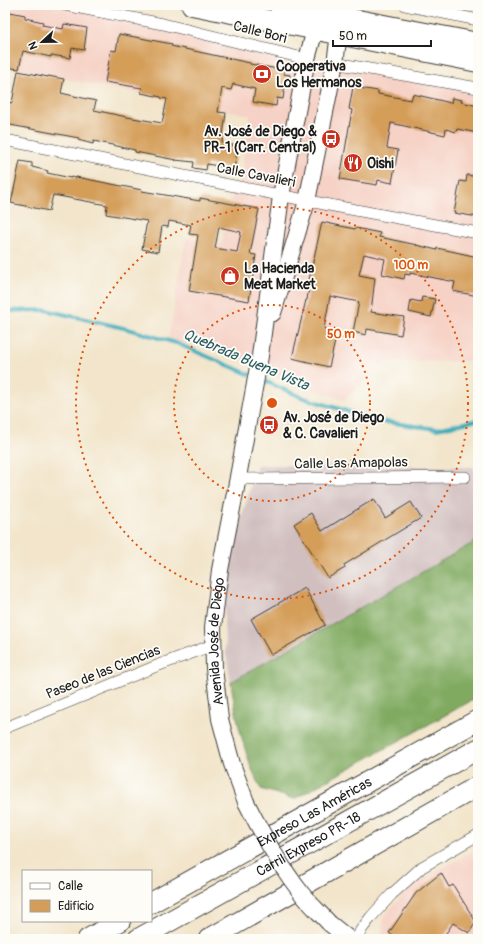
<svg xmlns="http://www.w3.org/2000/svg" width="483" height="944" font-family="Pangolin,sans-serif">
  <rect width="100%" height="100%" fill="#fdfcf7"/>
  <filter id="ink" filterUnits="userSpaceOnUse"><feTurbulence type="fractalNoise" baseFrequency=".025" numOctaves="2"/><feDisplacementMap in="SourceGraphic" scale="8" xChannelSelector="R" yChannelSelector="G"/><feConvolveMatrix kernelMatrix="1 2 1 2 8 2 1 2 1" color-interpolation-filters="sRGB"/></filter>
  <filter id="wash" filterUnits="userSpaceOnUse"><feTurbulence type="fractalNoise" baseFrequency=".012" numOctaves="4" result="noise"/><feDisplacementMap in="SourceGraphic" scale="16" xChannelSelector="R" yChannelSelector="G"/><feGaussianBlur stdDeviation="0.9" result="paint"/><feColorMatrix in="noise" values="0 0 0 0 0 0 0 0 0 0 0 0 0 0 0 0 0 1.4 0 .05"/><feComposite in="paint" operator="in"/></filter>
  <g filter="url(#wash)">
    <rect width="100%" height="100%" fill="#f2e5cb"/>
    <!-- built -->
    <g fill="#f6d1c5">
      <polygon points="5,5 65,5 307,59 478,88 478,361 385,362 344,400 281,379 225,350 168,341 186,238 222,244 230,203 241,175 250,115 5,67"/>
      <polygon points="472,852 478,863 478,939 386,939 382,934 384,916 413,884"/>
    </g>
    <!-- industrial -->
    <polygon fill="#d1bfbf" points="257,465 473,467 478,477 478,540 231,682 226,655 224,624 226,592 230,562 235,539"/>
    <!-- forest -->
    <path fill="#80aa61" stroke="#4e633e" d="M478,540V697L294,799L261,789C258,783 254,776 252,769C241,741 235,711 231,682Z"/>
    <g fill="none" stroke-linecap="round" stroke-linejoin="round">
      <!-- stream -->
      <g stroke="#3dacbb" stroke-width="4">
        <polyline points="5,311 46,310 128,329 176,343 253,376"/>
        <polyline points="260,379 304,398 379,421 437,429 478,420"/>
      </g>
    </g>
    <g id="blocks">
      <!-- building -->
      <g fill="#d49d58" fill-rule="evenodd">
        <polygon points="5,11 25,15 25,18 43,22 42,25 63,29 64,24 87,28 84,50 72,48 70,58 51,55 51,57 23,51 19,69 5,67"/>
        <polygon points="119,34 172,44 171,46 250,63 250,64 284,70 284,74 290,75 288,85 285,85 283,99 277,98 276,106 253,102 255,89 233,84 231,90 222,88 218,112 226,113 222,143 238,146 234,169 207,164 206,170 193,168 194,162 175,160 176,160 135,152 135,150 94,141 93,144 78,140 79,138 5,124 5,101 12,103 18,71 48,77 48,76 64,79 61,93 96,101 94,110 127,117 162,123 167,99 161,98 161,97 141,93 142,88 105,82 111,50 116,51"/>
        <polygon points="353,87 378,91 378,94 411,100 413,94 451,103 452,98 462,100 461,102 478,106 478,133 457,129 456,132 446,129 445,135 391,123 387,148 398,150 392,183 378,180 377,185 340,179 352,110 349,109"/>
        <path d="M20,161L32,163V167L48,171L47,173L71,178V177L76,178V177L142,190V191L200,201V198L259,209L250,254L256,255L249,301L189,291L198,235L189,234L191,225L169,221L168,227L162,226L158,252L142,249L147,221L106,214L107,205L53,195L49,211L11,203ZM219,227L241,232L237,252L215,248Z"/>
        <polygon points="467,175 478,177 478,217 454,213 460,181 466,182"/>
        <polygon points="322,222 355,229 356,228 380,233 379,237 417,245 416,245 437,250 437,248 478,257 478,296 453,291 455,282 410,273 410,275 405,274 404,279 382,274 385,259 364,254 359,275 375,278 371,312 404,317 401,335 367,329 366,335 353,332 359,302 330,296 324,329 330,330 329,335 336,337 329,367 292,358 306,300 307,300 310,280 309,280"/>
        <polygon points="422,297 435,299 431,317 409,312 411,300 421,302"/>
        <polygon points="374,499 385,518 411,502 421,518 344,565 345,568 328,578 294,524 311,513 322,531"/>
        <polygon points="305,588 325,625 271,655 251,619"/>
        <polygon points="441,873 449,887 453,885 476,922 469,933 453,923 442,939 398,939 389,933 416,893"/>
      </g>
    </g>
  </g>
  <g filter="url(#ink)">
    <use href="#blocks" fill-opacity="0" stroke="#3c3a36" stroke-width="1"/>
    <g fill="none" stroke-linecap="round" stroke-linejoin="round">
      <defs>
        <g id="street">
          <polyline points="65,5 163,24 307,59"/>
          <polyline points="405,5 478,20"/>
          <polyline points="335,63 478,88"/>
          <polyline points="5,140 329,205 478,233"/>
          <polyline points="238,479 465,477"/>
          <polyline points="5,728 159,665 213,645"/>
          <polyline points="357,939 361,930 371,917 392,894 422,867 478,835"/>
        </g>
        <g id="secondary">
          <polyline points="273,313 307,201 335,63 339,34 343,18 348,5"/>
          <path id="s1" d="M246,802L232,764L220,719L214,668L213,627L220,570L236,488L260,356L281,196L307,59L318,19"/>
          <polyline points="329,923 349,939"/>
        </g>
        <g id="highway">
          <polyline points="192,5 478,62"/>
          <polyline points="279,5 478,43"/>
          <path id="s2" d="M151,903L478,720"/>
          <polyline points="88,939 120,921"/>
          <path id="s3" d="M138,939L478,749"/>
          <polyline points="209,939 478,786"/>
        </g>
      </defs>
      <!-- street casing -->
      <use href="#street" stroke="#3c3a36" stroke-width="12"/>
      <!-- secondary casing -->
      <use href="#secondary" stroke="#3c3a36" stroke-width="18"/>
      <!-- highway casing -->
      <use href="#highway" stroke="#3c3a36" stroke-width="22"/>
      <!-- street -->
      <use href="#street" stroke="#fff" stroke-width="11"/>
      <!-- secondary -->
      <use href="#secondary" stroke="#fff" stroke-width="16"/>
      <!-- highway -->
      <use href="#highway" stroke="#fff" stroke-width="20"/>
      <defs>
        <path id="secondary-bridge" d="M246,802C262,834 280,866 302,894C310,904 320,913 329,923"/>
      </defs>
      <!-- secondary-bridge casing -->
      <use href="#secondary-bridge" stroke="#3c3a36" stroke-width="18" stroke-linecap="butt"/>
      <!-- secondary-bridge -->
      <use href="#secondary-bridge" stroke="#fff" stroke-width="16"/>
    </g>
  </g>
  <!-- distance rings -->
  <g fill="none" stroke="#de560d" stroke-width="2" stroke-dasharray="2 4">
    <circle cx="272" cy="403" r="98"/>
    <circle cx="272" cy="403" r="196"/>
  </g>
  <!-- icons -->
  <defs>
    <symbol id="bank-disc" viewBox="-11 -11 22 22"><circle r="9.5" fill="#c8321e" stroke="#fdfcf7"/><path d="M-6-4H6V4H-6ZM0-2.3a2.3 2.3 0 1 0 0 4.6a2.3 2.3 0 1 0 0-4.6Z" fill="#fff"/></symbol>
    <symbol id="bus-disc" viewBox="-11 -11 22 22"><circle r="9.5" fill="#c8321e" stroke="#fdfcf7"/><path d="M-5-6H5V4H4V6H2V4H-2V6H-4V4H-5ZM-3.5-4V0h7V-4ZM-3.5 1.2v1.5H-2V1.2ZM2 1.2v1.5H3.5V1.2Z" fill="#fff"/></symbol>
    <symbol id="restaurant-disc" viewBox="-11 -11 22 22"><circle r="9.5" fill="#c8321e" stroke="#fdfcf7"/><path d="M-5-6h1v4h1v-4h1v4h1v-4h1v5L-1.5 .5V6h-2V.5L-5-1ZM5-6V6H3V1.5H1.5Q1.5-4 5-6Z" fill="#fff"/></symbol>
    <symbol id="shop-disc" viewBox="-11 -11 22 22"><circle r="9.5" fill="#c8321e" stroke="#fdfcf7"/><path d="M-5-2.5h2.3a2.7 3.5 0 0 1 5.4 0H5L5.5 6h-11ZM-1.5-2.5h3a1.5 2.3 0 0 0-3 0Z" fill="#fff"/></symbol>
  </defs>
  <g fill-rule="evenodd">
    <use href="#bank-disc" x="251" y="63" width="22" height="22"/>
    <use href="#bus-disc" x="320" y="128" width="22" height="22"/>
    <use href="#restaurant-disc" x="342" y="152" width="22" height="22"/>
    <use href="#shop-disc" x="219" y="265" width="22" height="22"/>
    <use href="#bus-disc" x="258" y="414" width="22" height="22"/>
  </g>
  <g text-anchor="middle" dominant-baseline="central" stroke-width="3.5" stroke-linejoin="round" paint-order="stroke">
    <!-- street labels -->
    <g font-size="14" fill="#1c1c1c" stroke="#fdfcf7">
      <text transform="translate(260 32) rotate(14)">Calle Bori</text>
      <text transform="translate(256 175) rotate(11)">Calle Cavalieri</text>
      <text transform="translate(351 463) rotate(-1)">Calle Las Amapolas</text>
      <text stroke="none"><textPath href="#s1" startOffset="165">Avenida José de Diego</textPath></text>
      <text transform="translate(103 672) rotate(-22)">Paseo de las Ciencias</text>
      <text stroke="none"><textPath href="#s2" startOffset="187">Expreso Las Américas</textPath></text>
      <text stroke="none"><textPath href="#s3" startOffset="195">Carril Expreso PR-18</textPath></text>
    </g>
    <!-- poi labels -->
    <g font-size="14" font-weight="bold" fill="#1c1c1c" stroke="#fdfcf7" text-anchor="start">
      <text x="276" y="66">Cooperativa<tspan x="276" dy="16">Los Hermanos</tspan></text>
      <text x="317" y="131" text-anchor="end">Av. José de Diego &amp;<tspan x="317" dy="16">PR-1 (Carr. Central)</tspan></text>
      <text x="367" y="163">Oishi</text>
      <text x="244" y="268">La Hacienda<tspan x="244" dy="16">Meat Market</tspan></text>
      <text x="283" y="417">Av. José de Diego<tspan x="283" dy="16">&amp; C. Cavalieri</tspan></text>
    </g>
    <!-- water labels -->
    <g font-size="15" font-style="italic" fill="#2b5d64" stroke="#fdfcf7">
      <text transform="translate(246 360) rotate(23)">Quebrada Buena Vista</text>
    </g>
  </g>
  <circle cx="272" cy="403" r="6" fill="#de560d" stroke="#fdfcf7" stroke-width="2"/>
  <g font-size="12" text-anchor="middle" font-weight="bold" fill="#de560d" stroke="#fdfcf7" stroke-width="3.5" stroke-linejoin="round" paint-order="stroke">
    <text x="411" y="269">100 m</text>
    <text x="341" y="338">50 m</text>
  </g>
  <!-- margin -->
  <rect width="483" height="944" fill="none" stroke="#fdfcf7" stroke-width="20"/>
  <!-- legend -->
  <rect x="22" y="870" width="130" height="52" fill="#fdfcf7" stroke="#a3a29f"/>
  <rect x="30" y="883" width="20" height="6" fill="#ffffff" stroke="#a3a29f"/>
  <text x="58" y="890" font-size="12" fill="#1c1c1c">Calle</text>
  <rect x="30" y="900" width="20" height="12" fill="#d49d58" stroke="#a3a29f"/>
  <text x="58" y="910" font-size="12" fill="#1c1c1c">Edificio</text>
  <!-- north arrow -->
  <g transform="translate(42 42) rotate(248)" stroke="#fdfcf7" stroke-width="3" paint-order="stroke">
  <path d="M0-3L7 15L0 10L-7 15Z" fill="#1c1c1c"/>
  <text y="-6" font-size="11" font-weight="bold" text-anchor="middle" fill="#1c1c1c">N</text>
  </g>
  <!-- scale -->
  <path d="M333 40v6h98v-6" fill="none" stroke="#1c1c1c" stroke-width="2"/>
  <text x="339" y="40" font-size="12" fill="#1c1c1c" stroke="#fdfcf7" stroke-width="3" paint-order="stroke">50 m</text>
</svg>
